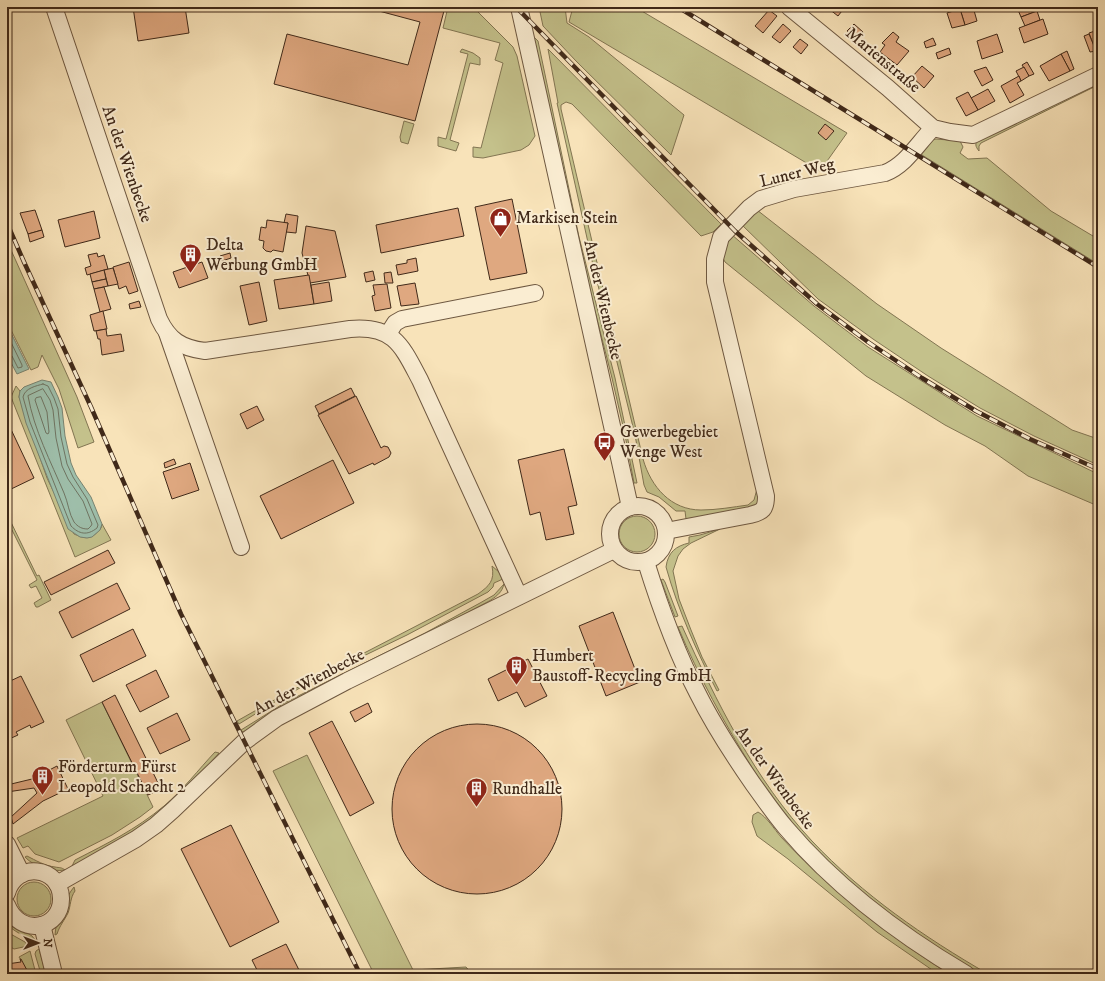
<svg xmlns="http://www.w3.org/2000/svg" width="1105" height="981" font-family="'IM FELL DW Pica',serif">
  <rect width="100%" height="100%" fill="#f8e3b9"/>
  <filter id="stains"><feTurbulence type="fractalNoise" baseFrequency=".005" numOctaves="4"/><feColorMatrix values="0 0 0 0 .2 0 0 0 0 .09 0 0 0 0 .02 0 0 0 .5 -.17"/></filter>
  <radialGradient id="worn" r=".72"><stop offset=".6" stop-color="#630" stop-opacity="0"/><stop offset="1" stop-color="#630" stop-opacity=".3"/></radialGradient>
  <!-- green -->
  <g fill="#c4c18b" stroke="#827552">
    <polygon points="448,7 473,7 513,47 517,56 535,136 529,145 521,150 483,158 473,157 473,147 481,148 503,63 495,60 500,43 443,28"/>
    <polygon points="539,7 565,7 567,23 589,37 684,115 671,155 576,61 543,26"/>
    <polygon points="573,7 635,7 847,133 820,171 569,22"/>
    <polygon points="534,37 538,41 579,237 615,378 637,483 634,483 625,435 612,378 576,237 542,79"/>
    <polygon points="462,49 473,53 480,58 480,65 470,63 450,140 459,143 456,151 438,146 438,137 446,139 468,54 460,52"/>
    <path d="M548,49L721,224L713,232L701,236L572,104L566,102L561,105V109L643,459C651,487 671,510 701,510C717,510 733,507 748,505L754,500L757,489L759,501L753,507L745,510L686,519L685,511H676L659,497L647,492L644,485L635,435L593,265L557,103H558Z"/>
    <path d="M1098,81V85L981,143L979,146V151C975,146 975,144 978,139Z"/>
    <polygon points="404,121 414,124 408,144 401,142 400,137"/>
    <polygon points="936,139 960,141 963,147 960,153 968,159 987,158 1051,211 1098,239 1098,264 922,155 920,151 925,141"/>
    <polygon points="757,210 877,304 941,348 1072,430 1098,439 1098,465 1034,436 980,408 928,376 873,339 818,299 742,225"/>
    <polygon points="731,234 814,306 868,347 977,416 1098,474 1098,506 1028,476 985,446 945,425 866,376 725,262 722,256"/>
    <polygon points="7,241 77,397 94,442 78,448 59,389 42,355 38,367 31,370 7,322"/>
    <path d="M16,386L20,391L19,397L47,478L74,534C87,540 92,539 101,528L102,524L111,540L75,557L11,397Z"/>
    <polygon points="7,514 37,576 39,575 51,600 38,607 36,607 34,603 42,598 36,586 31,588 29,585 37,580 12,530 7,533 7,528 11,526 7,519"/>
    <circle cx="637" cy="534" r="18"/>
    <path d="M720,529L691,543L683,549L678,556L673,571L679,599L691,630L702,657L719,690L717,691C697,652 678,610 666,567C668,552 676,546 689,543V537L700,535Z"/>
    <path d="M492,566L499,572L503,579L494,583L493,587L488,592L407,635L318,678L278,700L239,724L237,721L285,694L478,594C489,586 495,581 492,566Z"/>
    <polygon points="663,579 665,582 678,616 675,617 661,580"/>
    <path d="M504,584C502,592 498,595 491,600L243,732L241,730L286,702L425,633L480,603L494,595Z"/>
    <path d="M682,626C716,701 755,780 812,841C863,895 924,937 988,974H980C918,939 858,896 809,844C788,821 770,795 753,769C724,723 699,677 678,627Z"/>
    <polygon points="102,702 153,807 140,817 112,835 59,862 35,854 28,846 23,848 17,838 103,796 66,720"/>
    <path d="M215,752L219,753L195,780L157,815L113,845L72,866L75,860C108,843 135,830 164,806C183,790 198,770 215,752Z"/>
    <polygon points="307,755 413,970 466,967 472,974 374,974 273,771"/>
    <path d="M758,812C767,817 774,829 781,837C796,853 812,869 829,884C866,918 907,947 949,974H938L877,932L788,859L757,836L752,822L753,815Z"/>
    <path d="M27,856C35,860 45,866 55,867C60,868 61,867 65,870C52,872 34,867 25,857Z"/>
    <circle cx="34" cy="899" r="17"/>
    <path d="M74,887L75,891C70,898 71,905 68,913C64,921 60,925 57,934L55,935C55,923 66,896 74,887Z"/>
    <path d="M7,920L32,936L36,941H32C24,935 14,932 7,924Z"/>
    <polygon points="7,932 25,942 28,946 14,949 7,945"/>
    <polygon points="39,949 46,974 41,974 35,954 36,951"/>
    <polygon points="30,951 36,974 29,974 19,957"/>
  </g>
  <!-- water -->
  <g fill="#9ebfab" stroke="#788371">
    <polygon points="9,329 29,369 17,374 7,355 7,330"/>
    <polygon points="42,380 51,382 58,397 62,408 65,436 71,463 76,475 91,497 102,524 100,530 92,537 87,538 80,537 68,529 26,423 19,397 20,391 24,387"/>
  </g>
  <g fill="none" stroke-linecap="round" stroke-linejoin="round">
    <!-- shore -->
    <g stroke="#6f7462" stroke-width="1">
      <polyline points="7,334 22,365 22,367 18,368 12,356 7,354"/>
      <path d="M43,384L48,386L54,398L58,409L61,437L67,464L73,477L87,499L98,525L97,528C87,536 79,534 71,526L30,422L23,397C25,388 36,386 43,384Z"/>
      <path d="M43,389L50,400L53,410L56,438L62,466L68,479L83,501L92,524L91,526L88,529C82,529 78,527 74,522C69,514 68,502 64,493C51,462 34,430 28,396Z"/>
      <polygon points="41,397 47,412 49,432 48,434 46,433 35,400 36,398"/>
    </g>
  </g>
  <!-- building -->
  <g fill="#dfa880" stroke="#402919">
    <polygon points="133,7 185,7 189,33 138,41"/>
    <polygon points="364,7 445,7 415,121 274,84 287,34 408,65 420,22"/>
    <polygon points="831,7 845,7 838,16 829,9"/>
    <polygon points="966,7 973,7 977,21 965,25 960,9"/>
    <polygon points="1026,7 1035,7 1037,11 1021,17 1018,10"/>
    <polygon points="960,9 965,25 952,28 947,13"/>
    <polygon points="769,10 777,16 763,33 755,26"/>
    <polygon points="1037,11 1040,20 1025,26 1021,17"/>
    <polygon points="1043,19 1048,34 1024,43 1019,28"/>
    <polygon points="783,24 791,31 780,43 772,37"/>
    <polygon points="854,24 863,32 857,39 847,31"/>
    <polygon points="1098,30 1098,51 1096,52 1089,33"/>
    <polygon points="893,32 899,37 896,42 909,51 897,65 880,52 885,45 882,43"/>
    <polygon points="997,34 1003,52 982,59 977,41"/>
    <polygon points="1089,34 1096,51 1090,52 1084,36"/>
    <polygon points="933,38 936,45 926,48 924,42"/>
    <polygon points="800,39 808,45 801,54 793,47"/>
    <polygon points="949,48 951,54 938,59 936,53"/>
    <polygon points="1067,51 1074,69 1070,71 1061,54"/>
    <polygon points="1061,54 1070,71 1049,81 1040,66"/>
    <polygon points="1027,62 1034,74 1029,76 1022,65"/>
    <polygon points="922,66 934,76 924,88 912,77"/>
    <polygon points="986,67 993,80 982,86 974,71"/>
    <polygon points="1024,67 1029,76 1021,81 1016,71"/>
    <polygon points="1019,76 1021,81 1017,83 1024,95 1010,103 1001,86"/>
    <polygon points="988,89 995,101 978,110 971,98"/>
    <polygon points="968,92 978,110 966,116 956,98"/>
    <polygon points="825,124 834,131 826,140 818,133"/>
    <polygon points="512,199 527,273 490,280 475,207"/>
    <polygon points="458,208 464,236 381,253 376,225"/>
    <polygon points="35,210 42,230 28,234 20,213"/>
    <polygon points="94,211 100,238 65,247 58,220"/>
    <polygon points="286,214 298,216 296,233 286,232 288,223 284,223"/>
    <polygon points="267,220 288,223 283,252 273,250 271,252 266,251 263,248 264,241 259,240 261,227 266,228"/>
    <polygon points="306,226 335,231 346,277 310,283 302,253"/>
    <polygon points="42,230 44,237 30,242 28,234"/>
    <polygon points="97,253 98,257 104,255 108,269 87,275 85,268 91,266 88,255"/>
    <polygon points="230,253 231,258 222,261 220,256"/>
    <polygon points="416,258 418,271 398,275 396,265 407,263 407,260"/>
    <polygon points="129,262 138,291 129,294 126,286 119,289 113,267"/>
    <polygon points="202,262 208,278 179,288 173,272"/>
    <polygon points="113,268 118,284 108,286 104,270"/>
    <polygon points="104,270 106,279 92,282 90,274"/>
    <polygon points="373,271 375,280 366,282 364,273"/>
    <polygon points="391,272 393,283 385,283 384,273"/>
    <polygon points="309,275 314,304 279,309 274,280"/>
    <polygon points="106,279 108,286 94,289 92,282"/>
    <polygon points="259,282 267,321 249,325 240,286"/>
    <polygon points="329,282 332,301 314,304 311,285"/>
    <polygon points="415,283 419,304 401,306 397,286"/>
    <polygon points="387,284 391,308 375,311 372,296 375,295 373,285"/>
    <polygon points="104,287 111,309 100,312 94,289"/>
    <polygon points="139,301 141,307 130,309 129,304"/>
    <polygon points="103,311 107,329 94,331 90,315"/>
    <polygon points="106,329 107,336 121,334 124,351 102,355 100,339 98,339 96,331"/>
    <polygon points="351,388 355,396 319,414 315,406"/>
    <polygon points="356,396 381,448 384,446 388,447 391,453 389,457 374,465 373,463 349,474 318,415"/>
    <polygon points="257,406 264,420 247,429 240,414"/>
    <polygon points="8,423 34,478 7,491 7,424"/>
    <polygon points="564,449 577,505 568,507 574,534 546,540 540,512 530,515 518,460"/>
    <polygon points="174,459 176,464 165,468 164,463"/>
    <polygon points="333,460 354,503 281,539 260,496"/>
    <polygon points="190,463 199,490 172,499 163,472"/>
    <polygon points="108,550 115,563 51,595 44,582"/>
    <polygon points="117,583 130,609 72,638 59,612"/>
    <polygon points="613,612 640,682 606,696 579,626"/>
    <polygon points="133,629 146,656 93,682 80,655"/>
    <polygon points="528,659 547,696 525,707 517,692 498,701 488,679"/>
    <polygon points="156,670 169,697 140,712 126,685"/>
    <polygon points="21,676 44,722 31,728 30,725 16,732 18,735 7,740 7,687 10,685 8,682"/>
    <polygon points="115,695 161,789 148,795 102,702"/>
    <polygon points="368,703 372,712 355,722 350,712"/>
    <polygon points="177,713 190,740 160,754 147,728"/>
    <polygon points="332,721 374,803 350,816 309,733"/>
    <circle cx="477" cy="809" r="85"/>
    <polygon points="57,766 68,789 43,801 13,824 11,817 37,793 34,788 7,792 7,785 32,779"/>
    <polygon points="231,825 279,922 230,947 181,849"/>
    <polygon points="286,944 301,974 259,974 252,960"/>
    <polygon points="20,959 21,959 29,974 7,974 7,964 21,962"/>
  </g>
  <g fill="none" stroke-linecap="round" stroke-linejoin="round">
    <defs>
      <g id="minor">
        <path d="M54,7L159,319C169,340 181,348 205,351L350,329C394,325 402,346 420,380L519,596"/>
        <polyline points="519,7 630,507"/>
        <polyline points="789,7 888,88 933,128 950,132 973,135 1098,75"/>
        <polyline points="167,333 241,547"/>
        <polyline points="388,334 395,323 402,319 535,293"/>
        <circle cx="638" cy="534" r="28"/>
        <path d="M666,531L750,515C763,512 766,509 766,496L715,282V259L721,237L749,208L761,199L794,189L885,173C906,165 918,143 933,128"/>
        <path d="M646,562C660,607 676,652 698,694C714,726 733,755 753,784C764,799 774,814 786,828C836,887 900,935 966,974"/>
        <polyline points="7,844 22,874"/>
        <polyline points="57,884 136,839 156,825 173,810 244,742 277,718 347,681 614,550"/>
        <path d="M7,893C16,861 60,866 61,898C62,929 20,938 7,905"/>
        <polyline points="42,925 54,974"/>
      </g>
    </defs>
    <!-- minor casing -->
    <use href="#minor" stroke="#6e5841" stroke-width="18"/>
    <!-- minor -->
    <use href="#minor" stroke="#faedd2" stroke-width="16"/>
    <defs>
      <g id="rail">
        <polyline points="516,7 735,231 817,304 868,342 922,378 976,411 1030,439 1098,469"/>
        <polyline points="678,7 1098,267"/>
        <polyline points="7,223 24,262 91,407 181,614 360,974"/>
      </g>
    </defs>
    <!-- rail casing -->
    <use href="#rail" stroke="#402919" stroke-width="4.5"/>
    <!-- rail -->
    <use href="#rail" stroke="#faedd2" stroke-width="3" stroke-dasharray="9" stroke-linecap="butt"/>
  </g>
  <!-- icons -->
  <defs>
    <symbol id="shop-pin" viewBox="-11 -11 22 30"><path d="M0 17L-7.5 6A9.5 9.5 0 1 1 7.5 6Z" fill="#8f2418" stroke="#faedd2"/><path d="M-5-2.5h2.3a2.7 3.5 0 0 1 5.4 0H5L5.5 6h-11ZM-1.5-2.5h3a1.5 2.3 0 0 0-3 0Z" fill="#fff"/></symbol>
    <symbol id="building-pin" viewBox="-11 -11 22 30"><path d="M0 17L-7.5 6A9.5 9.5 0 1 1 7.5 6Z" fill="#8f2418" stroke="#faedd2"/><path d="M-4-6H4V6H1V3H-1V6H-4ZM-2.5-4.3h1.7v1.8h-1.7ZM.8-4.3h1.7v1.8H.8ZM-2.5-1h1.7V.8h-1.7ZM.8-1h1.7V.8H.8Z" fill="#fff"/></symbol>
    <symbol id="bus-pin" viewBox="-11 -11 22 30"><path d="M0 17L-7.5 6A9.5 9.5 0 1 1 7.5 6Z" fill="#8f2418" stroke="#faedd2"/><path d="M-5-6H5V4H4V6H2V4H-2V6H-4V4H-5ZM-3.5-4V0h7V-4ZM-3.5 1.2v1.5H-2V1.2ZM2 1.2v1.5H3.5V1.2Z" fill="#fff"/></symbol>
  </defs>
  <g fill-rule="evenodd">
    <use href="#shop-pin" x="488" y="206" width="25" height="34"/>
    <use href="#building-pin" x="178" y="242" width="25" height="34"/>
    <use href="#bus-pin" x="592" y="430" width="25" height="34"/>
    <use href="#building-pin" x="504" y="654" width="25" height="34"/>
    <use href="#building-pin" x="30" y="764" width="25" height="34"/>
    <use href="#building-pin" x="464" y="776" width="25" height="34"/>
  </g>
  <g text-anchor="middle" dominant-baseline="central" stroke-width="4" stroke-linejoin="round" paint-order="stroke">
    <!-- street labels -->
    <g font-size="17" fill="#402919" stroke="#faedd2">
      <text transform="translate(883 60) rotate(40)">Marienstraße</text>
      <text transform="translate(127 164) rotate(71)">An der Wienbecke</text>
      <text transform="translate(797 173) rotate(-14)">Luner Weg</text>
      <text transform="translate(603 300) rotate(77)">An der Wienbecke</text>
      <text transform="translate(309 682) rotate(-28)">An der Wienbecke</text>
      <text transform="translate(775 778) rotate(54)">An der Wienbecke</text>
    </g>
    <!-- poi labels -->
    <g font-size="17" fill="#402919" stroke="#faedd2" text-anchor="start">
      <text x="516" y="218">Markisen Stein</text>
      <text x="206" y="245">Delta<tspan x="206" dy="20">Werbung GmbH</tspan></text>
      <text x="620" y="432">Gewerbegebiet<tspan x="620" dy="20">Wenge West</tspan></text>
      <text x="532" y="656">Humbert<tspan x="532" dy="20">Baustoff-Recycling GmbH</tspan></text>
      <text x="58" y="767">Förderturm Fürst<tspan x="58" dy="20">Leopold Schacht 2</tspan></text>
      <text x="492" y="789">Rundhalle</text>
    </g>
  </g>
  <!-- margin -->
  <rect width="1105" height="981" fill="none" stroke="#f8e3b9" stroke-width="24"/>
  <rect x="8" y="8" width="1089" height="965" fill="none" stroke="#402919" stroke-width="2"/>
  <rect x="12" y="12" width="1081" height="957" fill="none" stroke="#402919"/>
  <!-- north arrow -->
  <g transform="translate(38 943) rotate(90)" stroke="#faedd2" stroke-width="3" paint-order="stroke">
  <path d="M0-3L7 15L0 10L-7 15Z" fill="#402919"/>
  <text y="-6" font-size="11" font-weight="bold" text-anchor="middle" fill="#402919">N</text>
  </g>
  <rect width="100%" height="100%" filter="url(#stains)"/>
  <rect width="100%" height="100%" fill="url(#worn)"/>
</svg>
